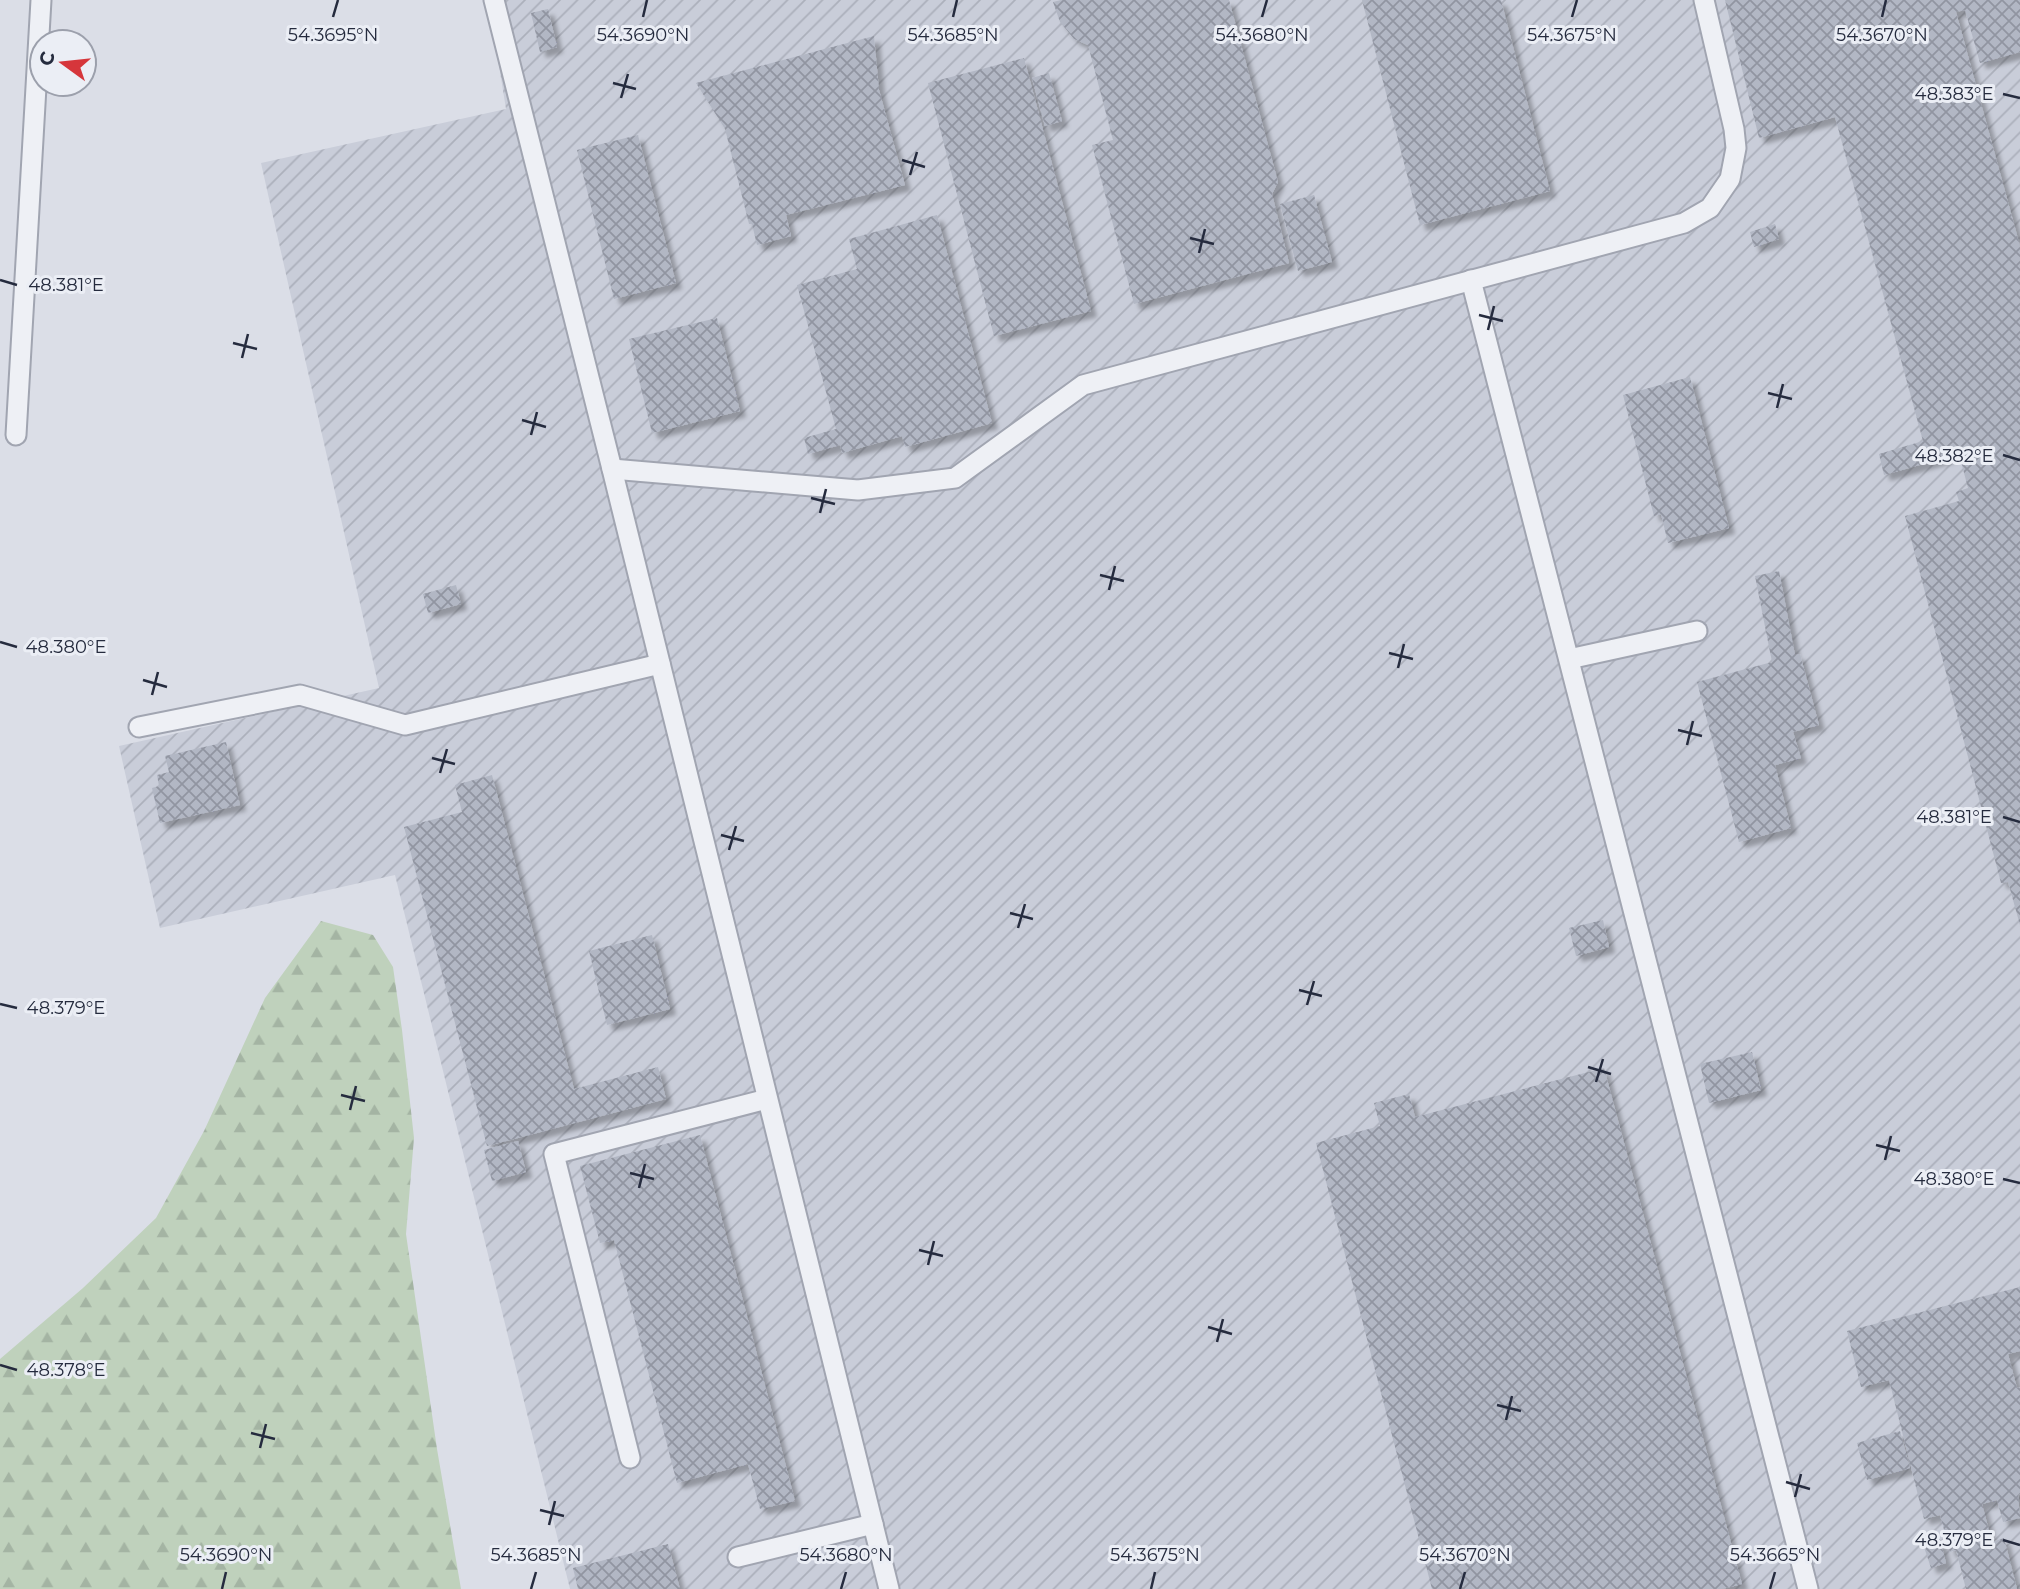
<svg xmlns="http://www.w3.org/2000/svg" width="2020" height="1589" font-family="Montserrat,sans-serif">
  <defs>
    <pattern id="industrial-furrows" width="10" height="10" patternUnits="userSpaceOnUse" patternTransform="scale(1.75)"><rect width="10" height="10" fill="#c9cdd9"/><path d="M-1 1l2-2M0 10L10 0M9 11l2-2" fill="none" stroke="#acb0bb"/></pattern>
    <pattern id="forest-firs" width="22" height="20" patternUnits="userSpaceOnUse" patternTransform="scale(1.75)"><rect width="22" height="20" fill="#bfd1bc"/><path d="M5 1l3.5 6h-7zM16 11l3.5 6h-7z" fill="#a4b4a3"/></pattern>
    <pattern id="building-cross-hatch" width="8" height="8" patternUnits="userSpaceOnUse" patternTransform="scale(1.75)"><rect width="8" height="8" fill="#b2b7c4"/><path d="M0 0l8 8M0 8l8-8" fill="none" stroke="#9195a1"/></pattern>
    <filter id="shadow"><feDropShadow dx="6" dy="6" stdDeviation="2" flood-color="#0004"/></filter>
  </defs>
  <rect width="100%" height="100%" fill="#dbdee7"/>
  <!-- industrial -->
  <polygon fill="url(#industrial-furrows)" points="486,0 2020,0 2020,1589 570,1589 395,875 160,928 119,746 379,688 261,163 506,109 489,4"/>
  <!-- forest -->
  <polygon fill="url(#forest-firs)" points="321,921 373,935 393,967 402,1030 414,1138 406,1234 437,1449 461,1589 0,1589 0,1359 83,1288 156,1218 204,1131 265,998"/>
  <!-- building -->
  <g fill="url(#building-cross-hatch)" filter="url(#shadow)">
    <polygon points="1061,0 1229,0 1278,182 1272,194 1289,263 1134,304 1092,145 1113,140 1088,45 1074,39 1060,22 1053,2"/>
    <polygon points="1362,0 1501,0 1550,191 1420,225"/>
    <polygon points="1725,0 2020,0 2020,52 1980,63 1965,10 1956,12 2020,246 2020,925 2008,882 2001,883 1905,516 1959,501 1956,492 1968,488 1959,454 1884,475 1879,454 1923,441 1835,117 1759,138"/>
    <polygon points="548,9 557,47 540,52 531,13"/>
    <polygon points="874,36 879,90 905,185 786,215 791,236 757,245 752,224 749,224 725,129 696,83"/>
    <polygon points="1024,58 1091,311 994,336 928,83"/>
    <polygon points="1049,73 1062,121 1045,126 1032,78"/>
    <polygon points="638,135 676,283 614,299 577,150"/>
    <polygon points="1314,195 1332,262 1298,271 1280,204"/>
    <polygon points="937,215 992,423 905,447 902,436 842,453 840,445 808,454 804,438 836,429 797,285 857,269 849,239"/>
    <polygon points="1775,224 1779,239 1754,247 1750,232"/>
    <polygon points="717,318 740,411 652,433 629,339"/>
    <polygon points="1690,377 1729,528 1668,543 1661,514 1654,516 1623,395"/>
    <polygon points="1779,571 1795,655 1800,654 1819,725 1793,732 1801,758 1775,765 1791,828 1739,842 1697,682 1772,662 1755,576"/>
    <polygon points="456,585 461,604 428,613 423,594"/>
    <polygon points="226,742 240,805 160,823 152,788 159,786 157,775 169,772 165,756"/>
    <polygon points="492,775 574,1089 658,1067 666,1099 487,1146 404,827 462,812 455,785"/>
    <polygon points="1603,920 1609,947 1576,956 1569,928"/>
    <polygon points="652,935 670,1009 607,1025 589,951"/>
    <polygon points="1752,1052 1761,1090 1709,1103 1700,1064"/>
    <polygon points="1604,1068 1742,1584 1722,1589 1432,1589 1316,1143 1380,1126 1374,1103 1409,1094 1415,1117"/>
    <polygon points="700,1135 795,1501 760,1509 748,1464 677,1483 614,1240 600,1243 580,1166"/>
    <polygon points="518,1141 526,1172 492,1181 484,1150"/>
    <polygon points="2020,1287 2020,1351 2008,1354 2017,1388 2020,1387 2020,1494 2018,1495 2020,1518 2003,1522 1997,1500 1982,1504 1992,1542 2004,1538 2017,1589 1966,1589 1956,1550 1950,1552 1940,1515 1924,1519 1889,1380 1861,1387 1847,1331"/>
    <polygon points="1900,1431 1910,1468 1867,1480 1857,1443"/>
    <polygon points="1940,1539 1946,1563 1931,1568 1923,1544"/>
    <polygon points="668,1544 680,1589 578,1589 573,1568"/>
  </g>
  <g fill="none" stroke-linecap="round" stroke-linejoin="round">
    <defs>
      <g id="lane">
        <polyline points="494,0 612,469 889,1589"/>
        <polyline points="1471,280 1808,1589"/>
        <polyline points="16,435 41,0"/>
        <polyline points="612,469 858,490 955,478 1083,385 1684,223 1710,208 1730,179 1736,148 1734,129 1704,0"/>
        <polyline points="1569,659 1697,631"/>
        <polyline points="139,727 300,695 405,725 660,664"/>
        <polyline points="630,1458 554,1154 767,1099"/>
        <polyline points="738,1557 873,1524"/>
      </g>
    </defs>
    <!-- lane casing -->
    <use href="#lane" stroke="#a1a5b1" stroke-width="23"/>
    <!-- lane -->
    <use href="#lane" stroke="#eef0f5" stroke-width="19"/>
  </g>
  <!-- ticks -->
  <path fill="none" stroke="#252b3e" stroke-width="2.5" d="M333,17L338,0M643,17L647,0M953,17L957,0M1262,17L1267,0M1572,17L1577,0M1882,17L1886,0M613,83L636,89M2003,94L2020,98M621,98L628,74M902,160L925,167M910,175L917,152M1190,238L1214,244M1199,253L1205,229M0,280L17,285M1479,315L1503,321M1488,330L1494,306M233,343L257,349M242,358L248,334M1768,393L1792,399M1777,408L1783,384M522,420L546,427M531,435L537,412M2003,455L2020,460M811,498L835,504M820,513L826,489M1100,575L1124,581M1109,590L1115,566M0,642L17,647M1389,653L1413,659M1398,668L1404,644M143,680L167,687M152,695L158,672M1678,730L1702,736M1687,745L1693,721M432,758L455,764M440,773L447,749M2003,817L2020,822M721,835L744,841M729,850L736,826M1010,913L1033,919M1018,928L1025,904M1299,990L1322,996M0,1004L17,1008M1307,1005L1314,981M1588,1067L1611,1074M1596,1082L1603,1059M341,1095L365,1101M350,1110L356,1086M1876,1145L1900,1151M1885,1160L1891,1136M630,1173L654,1179M2003,1179L2020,1183M639,1188L645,1164M919,1250L943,1256M928,1265L934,1241M1208,1327L1232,1334M1217,1342L1223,1319M0,1365L17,1370M1497,1405L1521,1411M1506,1420L1512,1396M251,1433L275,1439M260,1448L266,1424M1786,1482L1810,1489M1795,1497L1801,1474M540,1510L564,1516M549,1525L555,1501M2003,1540L2020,1545M222,1589L226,1572M531,1589L536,1572M841,1589L846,1572M1151,1589L1155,1572M1460,1589L1465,1572M1770,1589L1775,1572"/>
  <g font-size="18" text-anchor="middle" fill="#252b3e" stroke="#ebeef5" stroke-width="6" stroke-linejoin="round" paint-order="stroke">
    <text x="333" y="41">54.3695°N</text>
    <text x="643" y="41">54.3690°N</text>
    <text x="953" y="41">54.3685°N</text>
    <text x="1262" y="41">54.3680°N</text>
    <text x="1572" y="41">54.3675°N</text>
    <text x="1882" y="41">54.3670°N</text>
    <text x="1954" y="100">48.383°E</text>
    <text x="66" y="291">48.381°E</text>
    <text x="1954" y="462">48.382°E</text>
    <text x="66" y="653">48.380°E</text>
    <text x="1954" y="823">48.381°E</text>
    <text x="66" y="1014">48.379°E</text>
    <text x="1954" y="1185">48.380°E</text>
    <text x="66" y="1376">48.378°E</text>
    <text x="1954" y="1546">48.379°E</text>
    <text x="226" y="1561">54.3690°N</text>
    <text x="536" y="1561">54.3685°N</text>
    <text x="846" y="1561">54.3680°N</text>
    <text x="1155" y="1561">54.3675°N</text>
    <text x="1465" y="1561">54.3670°N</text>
    <text x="1775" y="1561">54.3665°N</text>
  </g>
  <!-- north arrow -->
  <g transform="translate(63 63) rotate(285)"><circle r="33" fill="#ebeef5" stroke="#9ca0ac" stroke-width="2"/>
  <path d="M0-5L12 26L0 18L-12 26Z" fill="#d6363b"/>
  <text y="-10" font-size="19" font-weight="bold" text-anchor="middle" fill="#252b3e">С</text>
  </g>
</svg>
